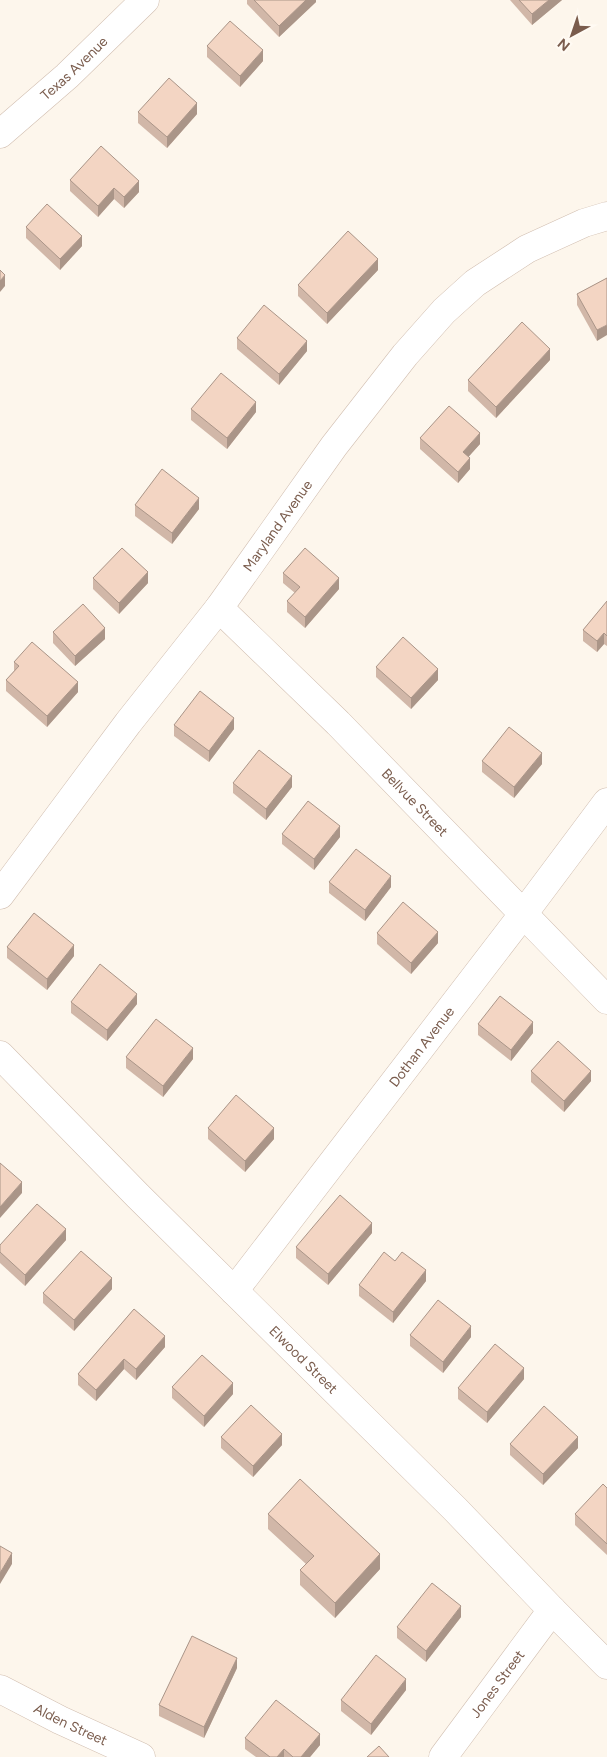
<svg xmlns="http://www.w3.org/2000/svg" width="607" height="1757" font-family="Figtree,sans-serif">
  <rect width="100%" height="100%" fill="#fdf6ec"/>
  <g fill="none" stroke-linecap="round" stroke-linejoin="round">
    <defs>
      <g id="minor">
        <path id="s1" d="M0,134L67,76L145,0"/>
        <path id="s2" d="M219,608L338,723L607,1000"/>
        <path id="s3" d="M0,895L128,723L219,608L334,446L405,355L444,311L475,283L527,249L584,223L607,216"/>
        <path id="s4" d="M0,1055L138,1196L455,1509L552,1610L607,1665"/>
        <path id="s5" d="M234,1291L524,913L607,802"/>
        <path id="s6" d="M0,1689L60,1720L141,1757"/>
        <path id="s7" d="M443,1757L552,1610"/>
      </g>
    </defs>
    <!-- minor casing -->
    <use href="#minor" stroke="#d1beb0" stroke-width="29"/>
    <!-- minor -->
    <use href="#minor" stroke="#fff" stroke-width="28"/>
  </g>
  <!-- wall -->
  <g fill="#d1b7a8">
    <polygon points="247,0 316,0 316,2 279,37 247,4"/>
    <polygon points="510,0 562,0 532,25"/>
    <polygon points="207,46 263,61 240,87 207,57"/>
    <polygon points="138,112 197,114 167,148 138,123"/>
    <polygon points="70,180 139,192 124,208 114,199 98,217 70,191"/>
    <polygon points="26,227 82,246 60,270 26,238"/>
    <polygon points="378,270 327,324 298,296 298,285"/>
    <polygon points="607,278 597,341 577,305 577,294"/>
    <polygon points="237,338 307,351 279,385 237,349"/>
    <polygon points="550,360 496,418 468,391 468,380"/>
    <polygon points="191,409 256,412 227,449 191,420"/>
    <polygon points="420,438 480,444 468,457 470,469 458,483 420,449"/>
    <polygon points="135,505 199,509 172,544 135,516"/>
    <polygon points="283,573 339,589 305,628 287,612 287,601 295,593 283,583"/>
    <polygon points="93,578 148,583 119,614 93,589"/>
    <polygon points="607,601 607,646 604,644 597,652 583,641 583,630"/>
    <polygon points="53,632 105,639 75,666 53,643"/>
    <polygon points="14,662 78,692 47,727 6,691 6,680 14,671"/>
    <polygon points="376,667 438,680 411,709 376,677"/>
    <polygon points="174,725 234,729 209,762 174,736"/>
    <polygon points="482,761 542,764 514,798 482,772"/>
    <polygon points="233,783 292,787 266,820 233,793"/>
    <polygon points="282,834 340,837 314,870 282,844"/>
    <polygon points="329,882 391,887 365,921 329,893"/>
    <polygon points="377,933 438,943 411,974 377,944"/>
    <polygon points="7,947 74,956 47,990 7,958"/>
    <polygon points="71,1002 137,1004 107,1041 71,1013"/>
    <polygon points="478,1024 533,1033 511,1061 478,1035"/>
    <polygon points="126,1057 193,1059 163,1097 126,1068"/>
    <polygon points="531,1071 591,1081 564,1112 531,1082"/>
    <polygon points="208,1128 274,1139 245,1172 208,1139"/>
    <polygon points="372,1233 328,1285 296,1258 296,1247"/>
    <polygon points="66,1240 25,1286 0,1263 0,1245"/>
    <polygon points="426,1281 393,1323 359,1296 359,1285"/>
    <polygon points="112,1289 74,1331 43,1303 43,1293"/>
    <polygon points="134,1309 165,1347 136,1380 124,1369 96,1401 78,1385 78,1374"/>
    <polygon points="410,1335 471,1337 443,1373 410,1346"/>
    <polygon points="524,1379 487,1423 458,1399 458,1388"/>
    <polygon points="172,1387 233,1394 204,1427 172,1398"/>
    <polygon points="221,1437 282,1445 253,1477 221,1448"/>
    <polygon points="510,1444 578,1448 543,1485 510,1455"/>
    <polygon points="607,1488 607,1555 575,1525 575,1514"/>
    <polygon points="268,1514 380,1569 335,1618 300,1585 300,1570 306,1564 268,1529"/>
    <polygon points="461,1617 426,1662 397,1638 397,1627"/>
    <polygon points="237,1668 204,1738 159,1716 159,1705"/>
    <polygon points="406,1690 371,1735 341,1711 341,1700"/>
    <polygon points="245,1738 320,1745 310,1757 256,1757 245,1749"/>
  </g>
  <!-- shaded-wall -->
  <g fill="#aa9588">
    <polygon points="306,0 316,0 316,2 279,37 279,26"/>
    <polygon points="549,0 562,0 532,25 532,14"/>
    <polygon points="263,50 263,61 240,87 240,76"/>
    <polygon points="197,103 197,114 167,148 167,137"/>
    <polygon points="139,181 139,192 124,208 124,197"/>
    <polygon points="114,188 114,199 98,217 98,206"/>
    <polygon points="82,236 82,246 60,270 60,259"/>
    <polygon points="378,259 378,270 327,324 327,313"/>
    <polygon points="5,275 5,286 0,292 0,281"/>
    <polygon points="607,325 607,335 597,341 597,330"/>
    <polygon points="307,341 307,351 279,385 279,374"/>
    <polygon points="550,349 550,360 496,418 496,407"/>
    <polygon points="256,402 256,412 227,449 227,438"/>
    <polygon points="480,433 480,444 463,463 463,452"/>
    <polygon points="470,458 470,469 458,483 458,472"/>
    <polygon points="199,498 199,509 172,544 172,533"/>
    <polygon points="148,572 148,583 119,614 119,603"/>
    <polygon points="339,578 339,589 305,628 305,617"/>
    <polygon points="105,628 105,639 75,666 75,656"/>
    <polygon points="604,633 604,644 597,652 597,641"/>
    <polygon points="438,669 438,680 411,709 411,698"/>
    <polygon points="78,682 78,692 47,727 47,716"/>
    <polygon points="234,718 234,729 209,762 209,751"/>
    <polygon points="542,753 542,764 514,798 514,787"/>
    <polygon points="292,776 292,787 266,820 266,809"/>
    <polygon points="340,826 340,837 314,870 314,859"/>
    <polygon points="391,876 391,887 365,921 365,910"/>
    <polygon points="438,932 438,943 411,974 411,963"/>
    <polygon points="74,945 74,956 47,990 47,979"/>
    <polygon points="137,994 137,1004 107,1041 107,1030"/>
    <polygon points="533,1022 533,1033 511,1061 511,1050"/>
    <polygon points="193,1048 193,1059 163,1097 163,1086"/>
    <polygon points="591,1071 591,1081 564,1112 564,1101"/>
    <polygon points="274,1128 274,1139 245,1172 245,1161"/>
    <polygon points="22,1182 22,1193 0,1218 0,1207"/>
    <polygon points="372,1223 372,1233 328,1285 328,1274"/>
    <polygon points="66,1229 66,1240 25,1286 25,1275"/>
    <polygon points="426,1270 426,1281 393,1323 393,1312"/>
    <polygon points="112,1278 112,1289 74,1331 74,1320"/>
    <polygon points="471,1326 471,1337 443,1373 443,1362"/>
    <polygon points="165,1336 165,1347 136,1380 136,1369"/>
    <polygon points="124,1359 124,1369 96,1401 96,1390"/>
    <polygon points="524,1368 524,1379 487,1423 487,1412"/>
    <polygon points="233,1383 233,1394 204,1427 204,1416"/>
    <polygon points="282,1434 282,1445 253,1477 253,1466"/>
    <polygon points="578,1437 578,1448 543,1485 543,1474"/>
    <polygon points="12,1553 12,1564 0,1584 0,1573"/>
    <polygon points="380,1554 380,1569 335,1618 335,1603"/>
    <polygon points="461,1606 461,1617 426,1662 426,1651"/>
    <polygon points="237,1658 237,1668 204,1738 204,1727"/>
    <polygon points="406,1679 406,1690 371,1735 371,1724"/>
    <polygon points="320,1734 320,1745 310,1757 301,1757"/>
    <polygon points="284,1749 284,1757 277,1757"/>
  </g>
  <!-- building -->
  <g fill="#f3d5c3" stroke="#aa9588">
    <polygon points="254,0 306,0 279,26"/>
    <polygon points="519,0 549,0 532,14"/>
    <polygon points="230,21 263,50 240,76 207,46"/>
    <polygon points="169,78 197,103 167,137 138,112"/>
    <polygon points="101,146 139,181 124,197 114,188 98,206 70,180"/>
    <polygon points="47,204 82,236 60,259 26,227"/>
    <polygon points="348,231 378,259 327,313 298,285"/>
    <polygon points="0,270 5,275 0,281"/>
    <polygon points="607,278 607,325 597,330 577,294"/>
    <polygon points="264,305 307,341 279,374 237,338"/>
    <polygon points="522,322 550,349 496,407 468,380"/>
    <polygon points="221,373 256,402 227,438 191,409"/>
    <polygon points="449,406 480,433 463,452 470,458 458,472 420,438"/>
    <polygon points="162,469 199,498 172,533 135,505"/>
    <polygon points="122,548 148,572 119,603 93,578"/>
    <polygon points="305,548 339,578 305,617 287,601 300,587 283,573"/>
    <polygon points="607,601 607,636 604,633 597,641 583,630"/>
    <polygon points="83,604 105,628 75,656 53,632"/>
    <polygon points="403,637 438,669 411,698 376,667"/>
    <polygon points="32,642 78,682 47,716 6,680 19,666 14,662"/>
    <polygon points="200,691 234,718 209,751 174,725"/>
    <polygon points="509,727 542,753 514,787 482,761"/>
    <polygon points="259,750 292,776 266,809 233,783"/>
    <polygon points="308,801 340,826 314,859 282,834"/>
    <polygon points="356,849 391,876 365,910 329,882"/>
    <polygon points="403,902 438,932 411,963 377,933"/>
    <polygon points="34,913 74,945 47,979 7,947"/>
    <polygon points="100,964 137,994 107,1030 71,1002"/>
    <polygon points="500,996 533,1022 511,1050 478,1024"/>
    <polygon points="156,1019 193,1048 163,1086 126,1057"/>
    <polygon points="558,1041 591,1071 564,1101 531,1071"/>
    <polygon points="236,1095 274,1128 245,1161 208,1128"/>
    <polygon points="0,1163 22,1182 0,1207"/>
    <polygon points="340,1195 372,1223 328,1274 296,1247"/>
    <polygon points="37,1204 66,1229 25,1275 0,1252 0,1245"/>
    <polygon points="81,1251 112,1278 74,1320 43,1293"/>
    <polygon points="384,1252 395,1261 402,1252 426,1270 393,1312 359,1285"/>
    <polygon points="438,1300 471,1326 443,1362 410,1335"/>
    <polygon points="134,1309 165,1336 136,1369 124,1359 96,1390 78,1374"/>
    <polygon points="495,1344 524,1368 487,1412 458,1388"/>
    <polygon points="202,1355 233,1383 204,1416 172,1387"/>
    <polygon points="251,1405 282,1434 253,1466 221,1437"/>
    <polygon points="544,1406 578,1437 543,1474 510,1444"/>
    <polygon points="300,1479 380,1554 335,1603 300,1570 314,1556 268,1514"/>
    <polygon points="603,1484 607,1488 607,1544 575,1514"/>
    <polygon points="0,1546 12,1553 0,1573"/>
    <polygon points="432,1583 461,1606 426,1651 397,1627"/>
    <polygon points="192,1636 237,1658 204,1727 159,1705"/>
    <polygon points="376,1655 406,1679 371,1724 341,1700"/>
    <polygon points="276,1700 320,1734 301,1757 293,1757 284,1749 277,1757 270,1757 245,1738"/>
    <polygon points="379,1746 389,1757 367,1757"/>
  </g>
  <g text-anchor="middle" dominant-baseline="central" stroke-width="4" stroke-linejoin="round" paint-order="stroke">
    <!-- street labels -->
    <g font-size="14" fill="#7a5c4d" stroke="#fffaf3">
      <text stroke="none"><textPath href="#s1" startOffset="99">Texas Avenue</textPath></text>
      <text stroke="none"><textPath href="#s3" startOffset="462">Maryland Avenue</textPath></text>
      <text stroke="none"><textPath href="#s2" startOffset="276">Bellvue Street</textPath></text>
      <text stroke="none"><textPath href="#s5" startOffset="308">Dothan Avenue</textPath></text>
      <text stroke="none"><textPath href="#s4" startOffset="430">Elwood Street</textPath></text>
      <text stroke="none"><textPath href="#s7" startOffset="91">Jones Street</textPath></text>
      <text stroke="none"><textPath href="#s6" startOffset="79">Alden Street</textPath></text>
    </g>
  </g>
  <!-- north arrow -->
  <g transform="translate(572 35) rotate(220)" stroke="#fffaf3" stroke-width="4" paint-order="stroke">
  <path d="M0-4L9 19L0 12L-9 19Z" fill="#7a5c4d"/>
  <text y="-8" font-size="14" font-weight="bold" text-anchor="middle" fill="#7a5c4d">N</text>
  </g>
</svg>
